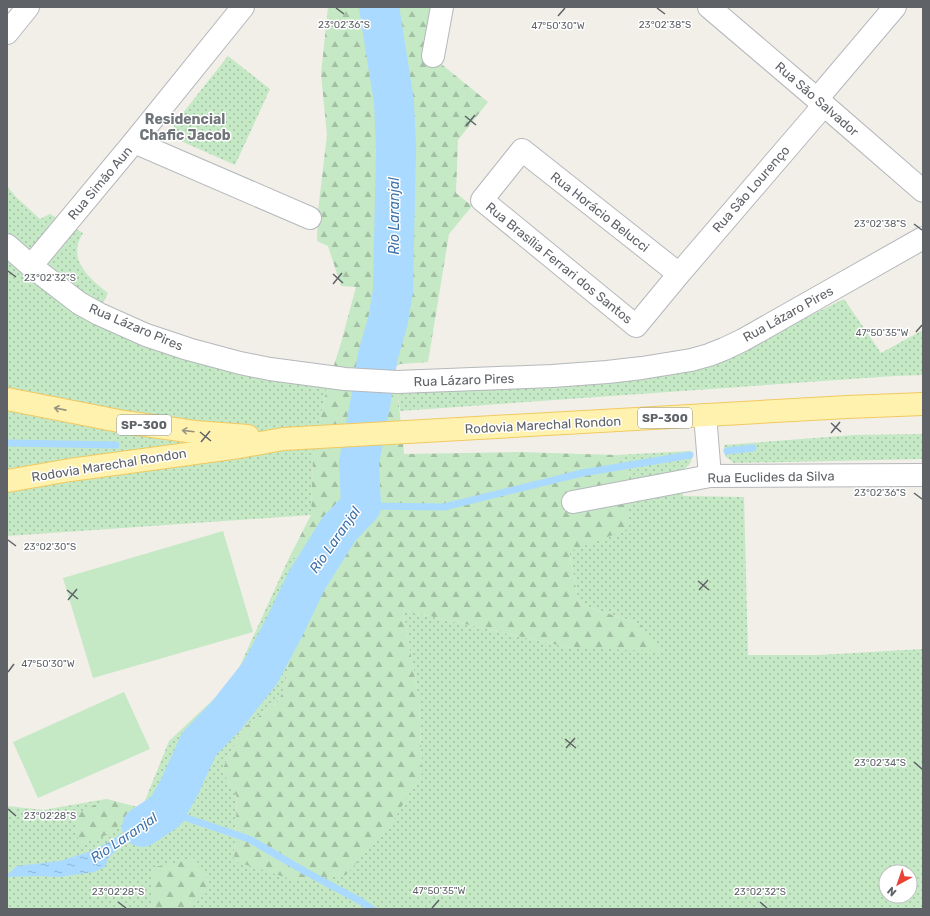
<svg xmlns="http://www.w3.org/2000/svg" width="930" height="916" font-family="Rubik,sans-serif">
  <defs>
    <pattern id="grass-dots" width="8" height="8" patternUnits="userSpaceOnUse"><rect width="8" height="8" fill="#c5e8c5"/><path d="M2 2h.1M6 6h.1" fill="none" stroke="#a3c0a4" stroke-width="1.8" stroke-linecap="round"/></pattern>
    <pattern id="forest-firs" width="22" height="20" patternUnits="userSpaceOnUse"><rect width="22" height="20" fill="#c5e8c5"/><path d="M5 1l3.5 6h-7zM16 11l3.5 6h-7z" fill="#a3c0a4"/></pattern>
    <pattern id="water-ripples" width="26" height="14" patternUnits="userSpaceOnUse"><rect width="26" height="14" fill="#aadaff"/><path d="M2 4q2-2 4 0t4 0M15 11q2-2 4 0t4 0" fill="none" stroke="#8eb4d2"/></pattern>
  </defs>
  <rect width="100%" height="100%" fill="#f1efe8"/>
  <!-- grass -->
  <g fill="url(#grass-dots)" fill-rule="evenodd">
    <path d="M228,56L270,89L235,165L181,141C174,137 172,131 175,123Z"/>
    <path d="M7,186L16,197L40,219L50,214L83,233C66,259 89,278 108,293L94,322L327,387L313,455L311,515L7,536Z"/>
    <polygon points="844,299 881,353 923,330 923,375 894,376 400,411 398,394 612,382 730,355"/>
    <polygon points="923,434 923,459 734,463 725,456 724,445 854,435"/>
    <path d="M690,451C691,453 692,456 692,458C691,465 685,469 680,471L683,496L744,497L748,655H819L923,649V909H7V806L43,810L106,799L142,808L169,741L233,681L289,558L299,557L309,580L323,587L288,659L286,684L278,702L243,728L222,770L237,797L234,861L422,773L419,701L403,610L571,648L640,624L579,604L569,551L627,479C632,467 628,461 617,455ZM886,872H910V896H886Z"/>
  </g>
  <!-- forest -->
  <g fill="url(#forest-firs)">
    <path d="M328,7H433L424,50L488,102L458,140L456,193L472,206L449,234L428,362L400,364L395,367L404,454L518,452L617,455C628,461 632,467 627,480L628,529L569,552L579,604L640,624L661,651L571,648L403,610L419,701L422,773L394,819L346,875L297,881L234,861L237,797L222,770L243,728L278,702L286,684L288,659L323,587L309,580L299,557L289,558L311,515L313,455L327,387L341,343L356,287L341,286L328,246L317,241L318,211L327,135L321,74Z"/>
    <polygon points="106,799 142,809 104,836 79,845 75,815"/>
    <polygon points="195,858 212,887 192,907 177,909 152,909 151,868"/>
  </g>
  <!-- pitch -->
  <g fill="#c5e8c5">
    <polygon points="223,531 253,632 93,678 63,578"/>
    <polygon points="124,692 150,749 38,798 13,742"/>
  </g>
  <!-- water -->
  <g fill="url(#water-ripples)">
    <polygon points="307,580 295,620 265,676 241,709 237,719 212,711 253,666 293,606"/>
    <polygon points="179,788 179,805 168,818 122,846 109,857 105,867 94,872 59,877 38,876 7,877 7,875 17,866 60,861 88,852 107,843 153,813"/>
  </g>
  <g fill="none" stroke-linecap="round" stroke-linejoin="round">
    <!-- stream -->
    <g stroke="#aadaff" stroke-width="7">
      <polyline points="10,443 116,445"/>
      <polyline points="727,451 753,448"/>
      <polyline points="361,506 444,507 582,473 690,455"/>
      <polyline points="166,811 249,839 306,872 362,902 372,909"/>
    </g>
    <!-- river -->
    <polyline stroke="#aadaff" stroke-width="40" points="142,827 166,811 179,788 199,744 226,716 260,673 284,628 307,580 339,529 361,506 359,462 371,399 378,355 388,321 393,291 396,149 394,102 379,7"/>
    <defs>
      <g id="minor">
        <polyline points="7,33 28,7"/>
        <polyline points="433,56 442,7"/>
        <polyline points="817,99 895,7"/>
        <polyline points="134,142 310,218"/>
        <polyline points="7,245 31,266 79,303 99,314 146,335 188,349 240,363 270,369 345,379 397,382 552,376 607,372 642,368 691,360 709,355 724,349 743,340 923,238"/>
        <polyline points="31,266 134,142 243,7"/>
        <polyline points="679,274 522,150 482,200 636,326 679,274 824,105"/>
        <polyline points="705,415 710,476"/>
        <polyline points="573,502 710,476 923,475"/>
      </g>
      <polyline id="tertiary" points="709,7 824,105 923,191"/>
      <g id="primary">
        <polyline points="7,399 124,422 195,432 248,436"/>
        <polyline points="7,481 70,470 239,447 283,439 847,407 923,404"/>
      </g>
    </defs>
    <!-- minor casing -->
    <use href="#minor" stroke="#b5b8bc" stroke-width="24"/>
    <!-- tertiary casing -->
    <use href="#tertiary" stroke="#b5b8bc" stroke-width="24"/>
    <!-- primary casing -->
    <use href="#primary" stroke="#f2c960" stroke-width="24"/>
    <!-- minor -->
    <use href="#minor" stroke="#fff" stroke-width="22"/>
    <!-- tertiary -->
    <use href="#tertiary" stroke="#fff" stroke-width="22"/>
    <!-- primary -->
    <use href="#primary" stroke="#fff2af" stroke-width="22"/>
  </g>
  <!-- one-way arrows -->
  <defs><path id="oneway-shaft" d="M-6 0H5M1.5-3L5.5 0L1.5 3" fill="none" stroke-width="1.6" stroke-linecap="round" stroke-linejoin="round"/></defs>
  <g stroke="#979581">
    <use href="#oneway-shaft" transform="translate(60 409) rotate(-169)"/>
    <use href="#oneway-shaft" transform="translate(188 431) rotate(-173)"/>
  </g>
  <!-- ticks -->
  <path fill="none" stroke="#5f6368" stroke-width="1.5" d="M336,8L344,14M657,8L665,14M558,16L565,8M465,116L476,125M466,126L475,115M914,224L922,230M8,271L16,277M333,274L343,283M333,284L342,273M916,332L922,325M831,423L841,432M200,432L211,441M831,433L840,422M201,442L210,431M914,493L922,499M8,540L16,546M698,581L709,590M67,590L78,599M699,590L708,580M68,600L77,589M8,672L14,664M565,739L576,748M566,748L575,738M914,762L922,769M8,809L16,816M118,902L126,908M760,902L767,908M432,908L439,900"/>
  <g text-anchor="middle" dominant-baseline="central" stroke-width="3" stroke-linejoin="round" paint-order="stroke">
    <!-- shield labels -->
    <g fill="#fff" stroke="#8f9295" stroke-width="1">
      <rect x="638" y="408" width="54" height="20" rx="3"/>
      <rect x="117" y="415" width="54" height="20" rx="3"/>
    </g>
    <g font-size="12" font-weight="bold" fill="#5f6368">
      <text x="665" y="418">SP-300</text>
      <text x="144" y="425">SP-300</text>
    </g>
    <!-- street labels -->
    <g font-size="13" fill="#5f6368" stroke="#fff">
      <text transform="translate(817 99) rotate(41)">Rua São Salvador</text>
      <text transform="translate(100 183) rotate(-50)">Rua Simão Aun</text>
      <text transform="translate(751 189) rotate(-49)">Rua São Lourenço</text>
      <text transform="translate(600 212) rotate(38)">Rua Horácio Belucci</text>
      <text transform="translate(559 263) rotate(39)">Rua Brasília Ferrari dos Santos</text>
      <text transform="translate(788 314) rotate(-29)">Rua Lázaro Pires</text>
      <text transform="translate(136 327) rotate(23)">Rua Lázaro Pires</text>
      <text transform="translate(464 380) rotate(-2)">Rua Lázaro Pires</text>
      <text transform="translate(543 425) rotate(-3)">Rodovia Marechal Rondon</text>
      <text transform="translate(109 465) rotate(-9)">Rodovia Marechal Rondon</text>
      <text transform="translate(771 477) rotate(-1)">Rua Euclides da Silva</text>
    </g>
    <!-- neighbourhood labels -->
    <g font-size="14" font-weight="bold" fill="#70757a" stroke="#fff">
      <text x="185" y="119">Residencial<tspan x="185" dy="16">Chafic Jacob</tspan></text>
    </g>
    <!-- water labels -->
    <g font-size="14" font-style="italic" fill="#4174aa" stroke="#fff">
      <text transform="translate(394 216) rotate(-90)">Rio Laranjal</text>
      <text transform="translate(335 540) rotate(-55)">Rio Laranjal</text>
      <text transform="translate(124 838) rotate(-34)">Rio Laranjal</text>
    </g>
  </g>
  <g font-size="10" text-anchor="middle" fill="#5f6368" stroke="#fff" stroke-width="3" stroke-linejoin="round" paint-order="stroke">
    <text x="665" y="28">23°02'38"S</text>
    <text x="344" y="28">23°02'36"S</text>
    <text x="558" y="29">47°50'30"W</text>
    <text x="880" y="227">23°02'38"S</text>
    <text x="50" y="281">23°02'32"S</text>
    <text x="882" y="336">47°50'35"W</text>
    <text x="880" y="496">23°02'36"S</text>
    <text x="50" y="550">23°02'30"S</text>
    <text x="48" y="667">47°50'30"W</text>
    <text x="880" y="766">23°02'34"S</text>
    <text x="50" y="819">23°02'28"S</text>
    <text x="439" y="894">47°50'35"W</text>
    <text x="118" y="895">23°02'28"S</text>
    <text x="760" y="895">23°02'32"S</text>
  </g>
  <!-- border -->
  <rect width="930" height="916" fill="none" stroke="#5f6368" stroke-width="16"/>
  <!-- north arrow -->
  <g transform="translate(898 884) rotate(220)"><circle r="19" fill="#ffffff" stroke="#bfc1c3"/>
  <path d="M0-3L7 15L0 10L-7 15Z" fill="#ea4335"/>
  <text y="-6" font-size="11" font-weight="bold" text-anchor="middle" fill="#5f6368">N</text>
  </g>
</svg>
